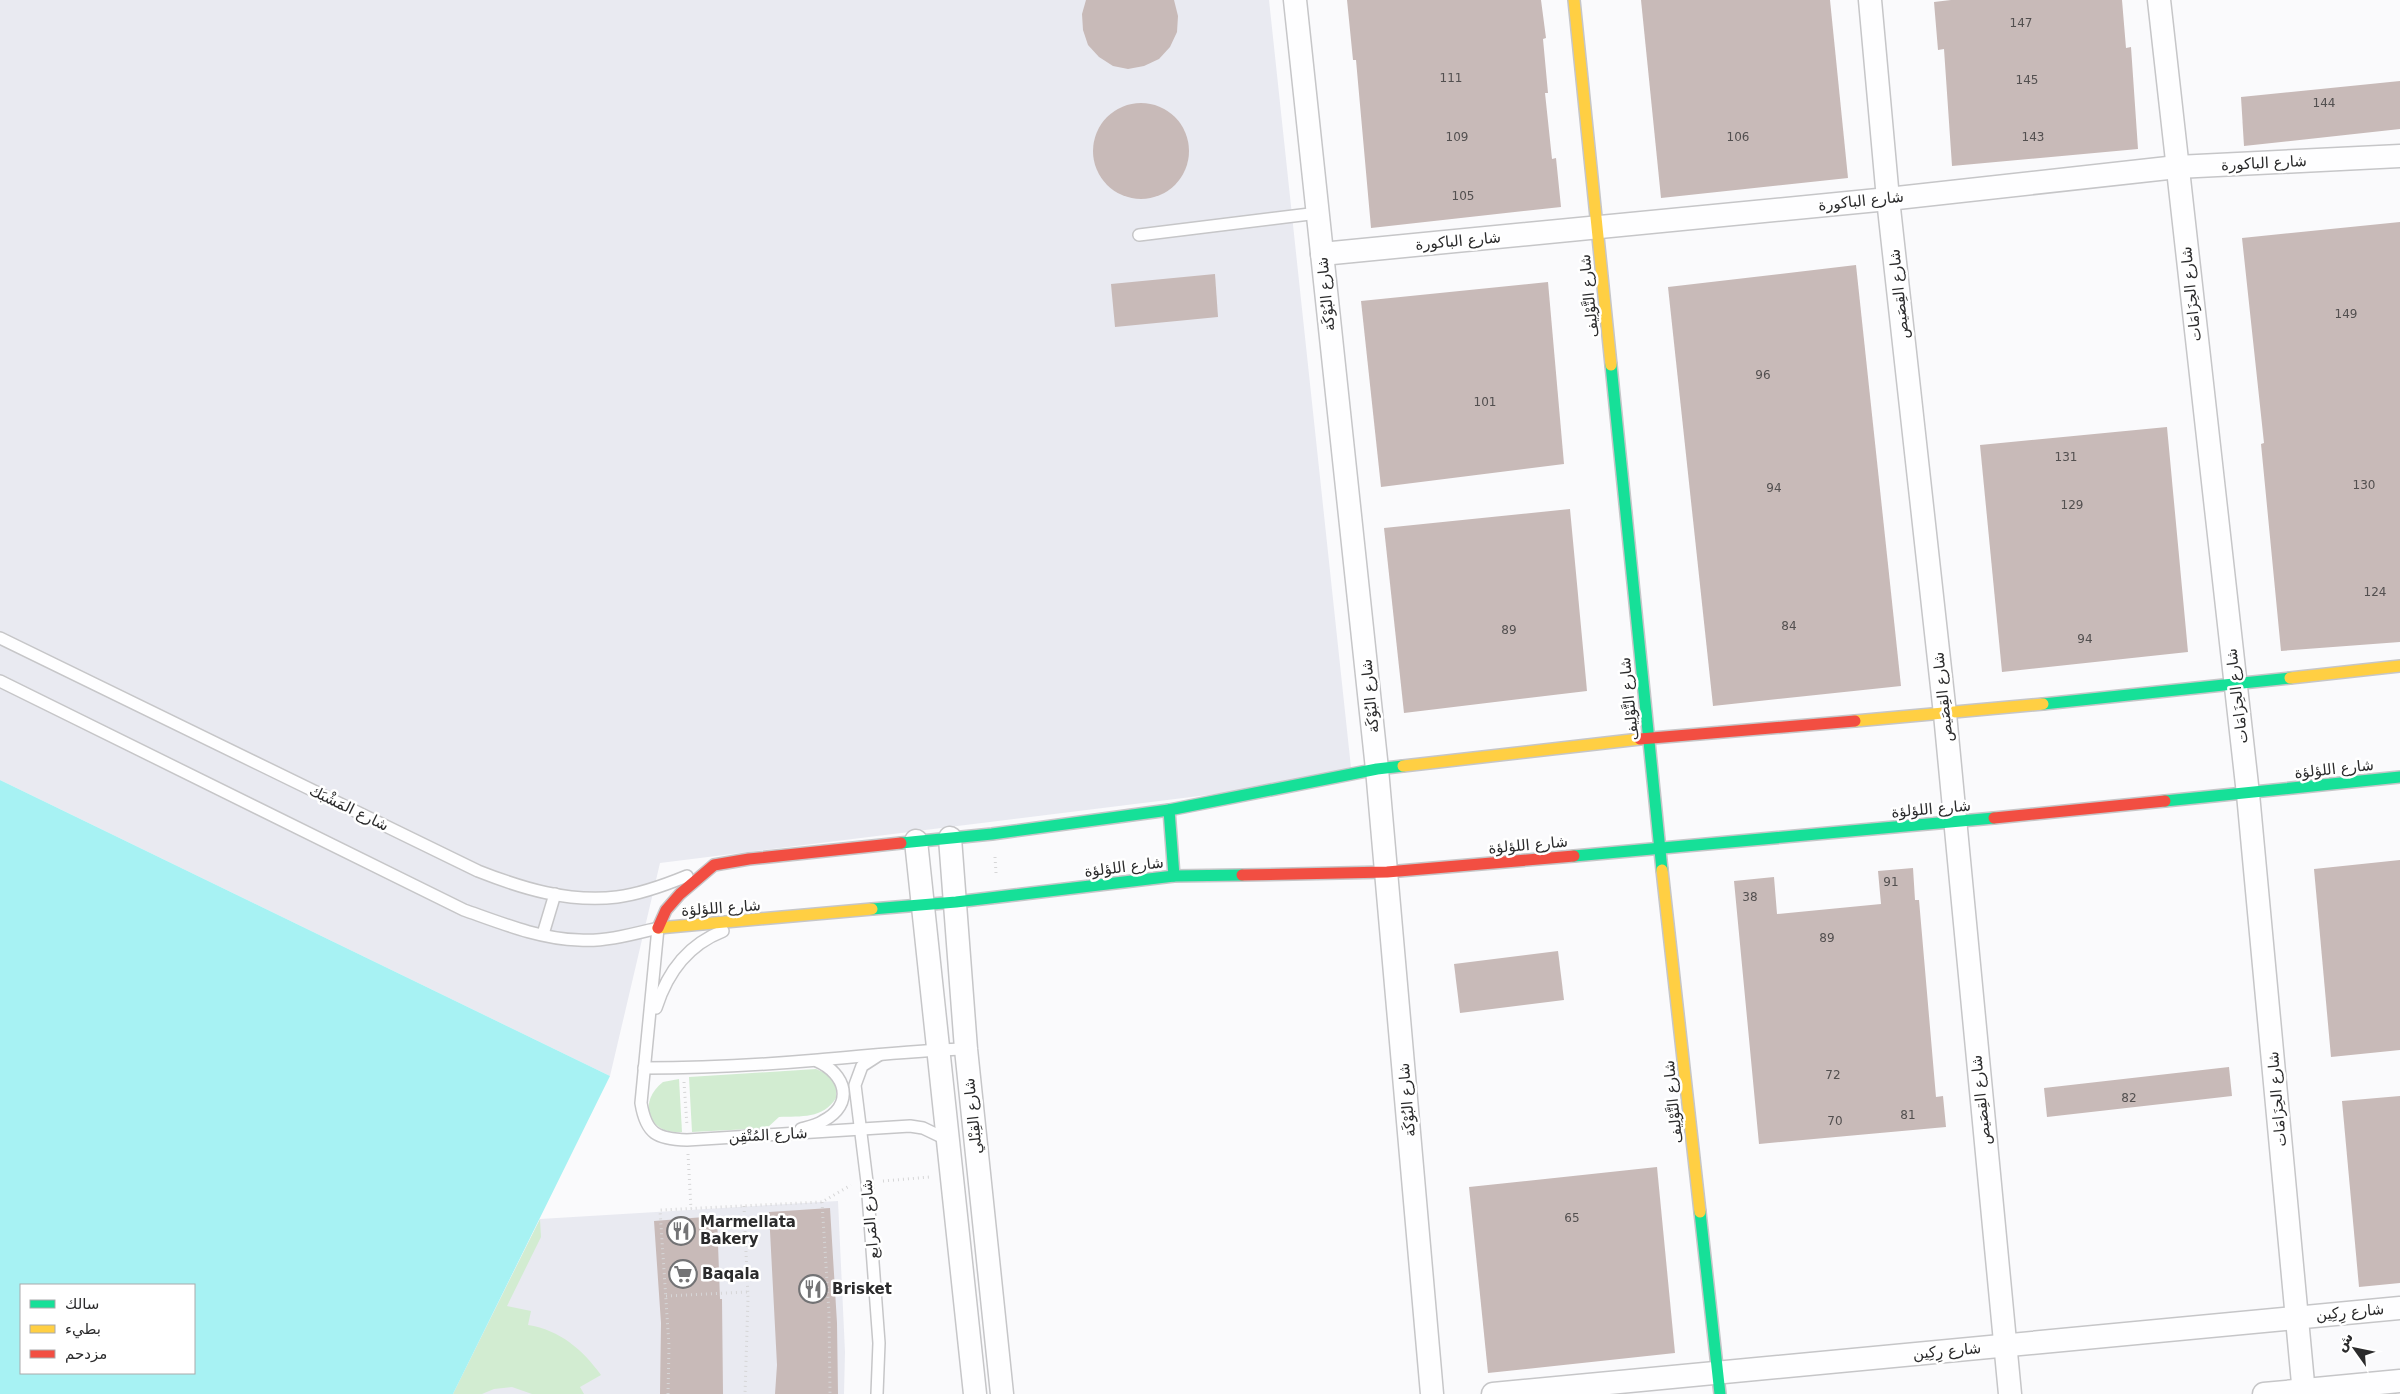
<svg xmlns="http://www.w3.org/2000/svg" width="2400" height="1394" font-family="'DejaVu Sans','Noto Sans Arabic',sans-serif">
  <rect width="100%" height="100%" fill="#fafafc"/>
  <!-- built -->
  <g fill="#e9eaf1">
    <polygon points="0,0 1269,0 1352,777 660,863 610,1076 0,780"/>
    <polygon points="838,1201 845,1352 844,1394 453,1394 540,1219"/>
  </g>
  <!-- green -->
  <g fill="#d2ecd1">
    <path d="M816,1069L825,1073L836,1084V1098C823,1119 801,1116 779,1117L767,1128L692,1132L689,1077Z"/>
    <path d="M679,1079L682,1132C648,1135 637,1102 663,1082Z"/>
    <path d="M540,1219L541,1237L507,1306L531,1311L528,1325C560,1330 583,1350 601,1375L580,1387L584,1394H532L512,1387L494,1389L482,1394H453Z"/>
  </g>
  <!-- water -->
  <path fill="#a7f2f3" fill-rule="evenodd" d="M0,780L610,1076L453,1394H0ZM21,1285H194V1373H21Z"/>
  <!-- building -->
  <g fill="#c8bab8">
    <polygon points="1086,0 1174,0 1178,16 1177,32 1170,47 1159,59 1144,66 1128,69 1113,66 1099,57 1088,45 1083,30 1082,14"/>
    <polygon points="1347,0 1541,0 1546,38 1543,39 1548,93 1545,93 1552,159 1556,158 1561,207 1371,228 1356,60 1353,60"/>
    <polygon points="1641,0 1830,0 1848,178 1661,198"/>
    <polygon points="1951,0 2122,0 2126,48 2131,47 2138,149 1952,166 1944,49 1938,50 1934,2"/>
    <polygon points="2400,81 2400,129 2244,146 2241,97"/>
    <circle cx="1141" cy="151" r="48"/>
    <polygon points="2400,222 2400,642 2281,651 2261,444 2264,443 2242,238"/>
    <polygon points="1856,265 1901,686 1713,706 1668,287"/>
    <polygon points="1215,274 1218,317 1115,327 1111,284"/>
    <polygon points="1548,282 1564,464 1381,487 1361,301"/>
    <polygon points="2167,427 2188,652 2002,672 1980,445"/>
    <polygon points="1570,509 1587,691 1404,713 1384,528"/>
    <polygon points="2400,860 2400,1050 2331,1057 2314,869"/>
    <polygon points="1913,868 1915,900 1919,900 1936,1097 1943,1096 1946,1127 1759,1144 1734,881 1774,877 1777,914 1881,904 1878,871"/>
    <polygon points="1558,951 1564,1000 1460,1013 1454,964"/>
    <polygon points="2229,1067 2232,1096 2047,1117 2044,1088"/>
    <polygon points="2400,1096 2400,1283 2359,1287 2342,1101"/>
    <polygon points="1657,1167 1675,1353 1488,1373 1469,1187"/>
    <polygon points="830,1208 837,1323 838,1394 775,1394 777,1365 769,1212"/>
    <polygon points="717,1216 720,1299 722,1299 723,1394 660,1394 661,1323 654,1221"/>
  </g>
  <g fill="none" stroke-linecap="round" stroke-linejoin="round">
    <defs>
      <g id="lane">
        <polyline points="1139,235 1318,213"/>
        <path d="M0,638L478,871C521,888 569,903 617,897C641,894 665,885 687,876"/>
        <path d="M0,681L464,910C501,923 540,939 579,940C605,942 633,934 658,928L641,1103C646,1134 657,1139 687,1140L910,1126L923,1128L948,1140"/>
        <polyline points="543,934 555,894"/>
        <path d="M656,1008C667,973 687,945 723,931"/>
        <path d="M644,1068C702,1068 760,1065 818,1060C867,1056 916,1050 966,1049"/>
        <path d="M801,1129C808,1127 817,1125 823,1121C855,1104 846,1074 817,1061"/>
        <polyline points="877,1394 879,1343 867,1182 855,1085 862,1066 879,1055"/>
      </g>
      <g id="street">
        <polyline points="1295,0 1377,769 1432,1394"/>
        <polyline points="1870,0 1888,199 1945,714 2010,1394"/>
        <polyline points="2159,0 2248,794 2304,1394"/>
        <polyline points="1322,254 1888,199 2177,167 2400,156"/>
        <polyline points="950,838 966,1049 1002,1394"/>
        <polyline points="916,841 975,1394"/>
        <polyline points="1493,1394 2400,1308"/>
        <polyline points="2264,1394 2400,1381"/>
      </g>
      <g id="fast">
        <polyline points="1611,365 1662,870"/>
        <polyline points="2043,704 2290,678"/>
        <polyline points="2165,801 2400,777"/>
        <polyline points="1169,810 1174,876"/>
        <polyline points="901,843 992,834 1169,810 1377,769 1403,766"/>
        <polyline points="1574,856 1994,818"/>
        <polyline points="872,909 956,902 1174,876 1242,875"/>
        <polyline points="1700,1212 1720,1394"/>
      </g>
      <g id="slow">
        <polyline points="1574,0 1611,365"/>
        <polyline points="2290,678 2400,666"/>
        <polyline points="1855,721 2043,704"/>
        <polyline points="1403,766 1640,739"/>
        <polyline points="1662,870 1700,1212"/>
        <polyline points="658,928 872,909"/>
      </g>
      <g id="jam">
        <polyline points="1640,739 1855,721"/>
        <polyline points="1994,818 2165,801"/>
        <polyline points="1242,875 1387,872 1574,856"/>
        <polyline points="658,928 666,910 680,894 714,865 749,859 901,843"/>
      </g>
    </defs>
    <!-- lane casing -->
    <use href="#lane" stroke="#c6c6c8" stroke-width="14"/>
    <!-- street casing -->
    <use href="#street" stroke="#c6c6c8" stroke-width="25"/>
    <!-- fast casing -->
    <use href="#fast" stroke="#c6c6c8" stroke-width="14"/>
    <!-- slow casing -->
    <use href="#slow" stroke="#c6c6c8" stroke-width="14"/>
    <!-- jam casing -->
    <use href="#jam" stroke="#c6c6c8" stroke-width="14"/>
    <!-- path -->
    <g stroke="#d6d6d7" stroke-width="3" stroke-dasharray="1 4" stroke-linecap="butt">
      <polyline points="995,857 996,873"/>
      <polyline points="684,1082 687,1126"/>
      <polyline points="688,1154 691,1209"/>
      <polyline points="883,1181 930,1177"/>
      <polyline points="822,1202 829,1313 830,1394"/>
      <polyline points="744,1206 748,1298 745,1394"/>
      <polyline points="666,1296 748,1292"/>
      <polyline points="668,1394 669,1346 660,1210 822,1202 851,1185"/>
    </g>
    <!-- lane -->
    <use href="#lane" stroke="#fefeff" stroke-width="11"/>
    <!-- street -->
    <use href="#street" stroke="#fefeff" stroke-width="22"/>
    <!-- fast -->
    <use href="#fast" stroke="#16e098" stroke-width="11"/>
    <!-- slow -->
    <use href="#slow" stroke="#ffcf43" stroke-width="11"/>
    <!-- jam -->
    <use href="#jam" stroke="#f24e42" stroke-width="11"/>
  </g>
  <!-- icons -->
  <defs>
    <symbol id="restaurant-ring" viewBox="-11 -11 22 22"><circle r="9.5" fill="#fff" stroke="#737375" stroke-width="1.5"/><path d="M-5-6h1v4h1v-4h1v4h1v-4h1v5L-1.5 .5V6h-2V.5L-5-1ZM5-6V6H3V1.5H1.5Q1.5-4 5-6Z" fill="#737375"/></symbol>
    <symbol id="supermarket-ring" viewBox="-11 -11 22 22"><circle r="9.5" fill="#fff" stroke="#737375" stroke-width="1.5"/><path d="M-6-5.5h2.5l.6 2H6L4.5 2H-2.5L-4.4-4H-6ZM-1.5 3.2a1.3 1.3 0 1 0 .1 0ZM3 3.2a1.3 1.3 0 1 0 .1 0Z" fill="#737375"/></symbol>
  </defs>
  <g fill-rule="evenodd">
    <use href="#restaurant-ring" x="665" y="1215" width="32" height="32"/>
    <use href="#supermarket-ring" x="667" y="1258" width="32" height="32"/>
    <use href="#restaurant-ring" x="797" y="1273" width="32" height="32"/>
  </g>
  <g text-anchor="middle" dominant-baseline="central" stroke-width="5" stroke-linejoin="round" paint-order="stroke">
    <!-- number labels -->
    <g font-size="12" fill="#524f4f">
      <text x="2021" y="23">147</text>
      <text x="1451" y="78">111</text>
      <text x="2027" y="80">145</text>
      <text x="2324" y="103">144</text>
      <text x="1457" y="137">109</text>
      <text x="1738" y="137">106</text>
      <text x="2033" y="137">143</text>
      <text x="1463" y="196">105</text>
      <text x="2346" y="314">149</text>
      <text x="1763" y="375">96</text>
      <text x="1485" y="402">101</text>
      <text x="2066" y="457">131</text>
      <text x="2364" y="485">130</text>
      <text x="1774" y="488">94</text>
      <text x="2072" y="505">129</text>
      <text x="2375" y="592">124</text>
      <text x="1789" y="626">84</text>
      <text x="1509" y="630">89</text>
      <text x="2085" y="639">94</text>
      <text x="1891" y="882">91</text>
      <text x="1750" y="897">38</text>
      <text x="1827" y="938">89</text>
      <text x="1833" y="1075">72</text>
      <text x="2129" y="1098">82</text>
      <text x="1908" y="1115">81</text>
      <text x="1835" y="1121">70</text>
      <text x="1572" y="1218">65</text>
    </g>
    <!-- street labels -->
    <g font-size="15" fill="#2b2b2c" stroke="#fff">
      <text transform="translate(2264 163) rotate(-3)">شارع الباكورة</text>
      <text transform="translate(1861 201) rotate(-6)">شارع الباكورة</text>
      <text transform="translate(1458 241) rotate(-5)">شارع الباكورة</text>
      <text transform="translate(1326 294) rotate(-96)">شارع البُوْكَة</text>
      <text transform="translate(1899 294) rotate(-96)">شارع القِصَيص</text>
      <text transform="translate(2191 294) rotate(-96)">شارع الحِزَامَات</text>
      <text transform="translate(1589 296) rotate(-96)">شارع التَّوْلِيف</text>
      <text transform="translate(1370 696) rotate(-96)">شارع البُوْكَة</text>
      <text transform="translate(2237 696) rotate(-97)">شارع الحِزَامَات</text>
      <text transform="translate(1943 697) rotate(-96)">شارع القِصَيص</text>
      <text transform="translate(1629 699) rotate(-96)">شارع التَّوْلِيف</text>
      <text transform="translate(2334 769) rotate(-6)">شارع اللؤلؤة</text>
      <text transform="translate(349 808) rotate(26)">شارع المَشْبَك</text>
      <text transform="translate(1931 809) rotate(-5)">شارع اللؤلؤة</text>
      <text transform="translate(1528 845) rotate(-5)">شارع اللؤلؤة</text>
      <text transform="translate(1124 867) rotate(-7)">شارع اللؤلؤة</text>
      <text transform="translate(721 908) rotate(-4)">شارع اللؤلؤة</text>
      <text transform="translate(2277 1099) rotate(-95)">شارع الحِزَامَات</text>
      <text transform="translate(1407 1100) rotate(-95)">شارع البُوْكَة</text>
      <text transform="translate(1981 1100) rotate(-96)">شارع القِصَيص</text>
      <text transform="translate(1673 1102) rotate(-96)">شارع التَّوْلِيف</text>
      <text transform="translate(973 1116) rotate(-96)">شارع القِبْلي</text>
      <text transform="translate(768 1135) rotate(-3)">شارع المُتْقِن</text>
      <text transform="translate(870 1219) rotate(-95)">شارع المَرابع</text>
      <text transform="translate(2350 1312) rotate(-5)">شارع رِكِين</text>
      <text transform="translate(1947 1351) rotate(-5)">شارع رِكِين</text>
    </g>
    <!-- poi labels -->
    <g font-size="15" font-weight="bold" fill="#2b2b2c" stroke="#fff" text-anchor="start">
      <text x="700" y="1222">Marmellata<tspan x="700" dy="17">Bakery</tspan></text>
      <text x="702" y="1274">Baqala</text>
      <text x="832" y="1289">Brisket</text>
    </g>
  </g>
  <!-- legend -->
  <rect x="20" y="1284" width="175" height="90" fill="#ffffff" stroke="#aaaaab"/>
  <rect x="30" y="1300" width="25" height="8" fill="#16e098" stroke="#aaaaab"/>
  <text x="65" y="1309" font-size="15" fill="#2b2b2c">سالك</text>
  <rect x="30" y="1325" width="25" height="8" fill="#ffcf43" stroke="#aaaaab"/>
  <text x="65" y="1334" font-size="15" fill="#2b2b2c">بطيء</text>
  <rect x="30" y="1350" width="25" height="8" fill="#f24e42" stroke="#aaaaab"/>
  <text x="65" y="1359" font-size="15" fill="#2b2b2c">مزدحم</text>
  <!-- north arrow -->
  <g transform="translate(2355 1349) rotate(303)" stroke="#ffffff" stroke-width="4" paint-order="stroke">
  <path d="M0-4L9 19L0 12L-9 19Z" fill="#2b2b2c"/>
  <text y="-8" font-size="14" font-weight="bold" text-anchor="middle" fill="#2b2b2c">ش</text>
  </g>
</svg>
